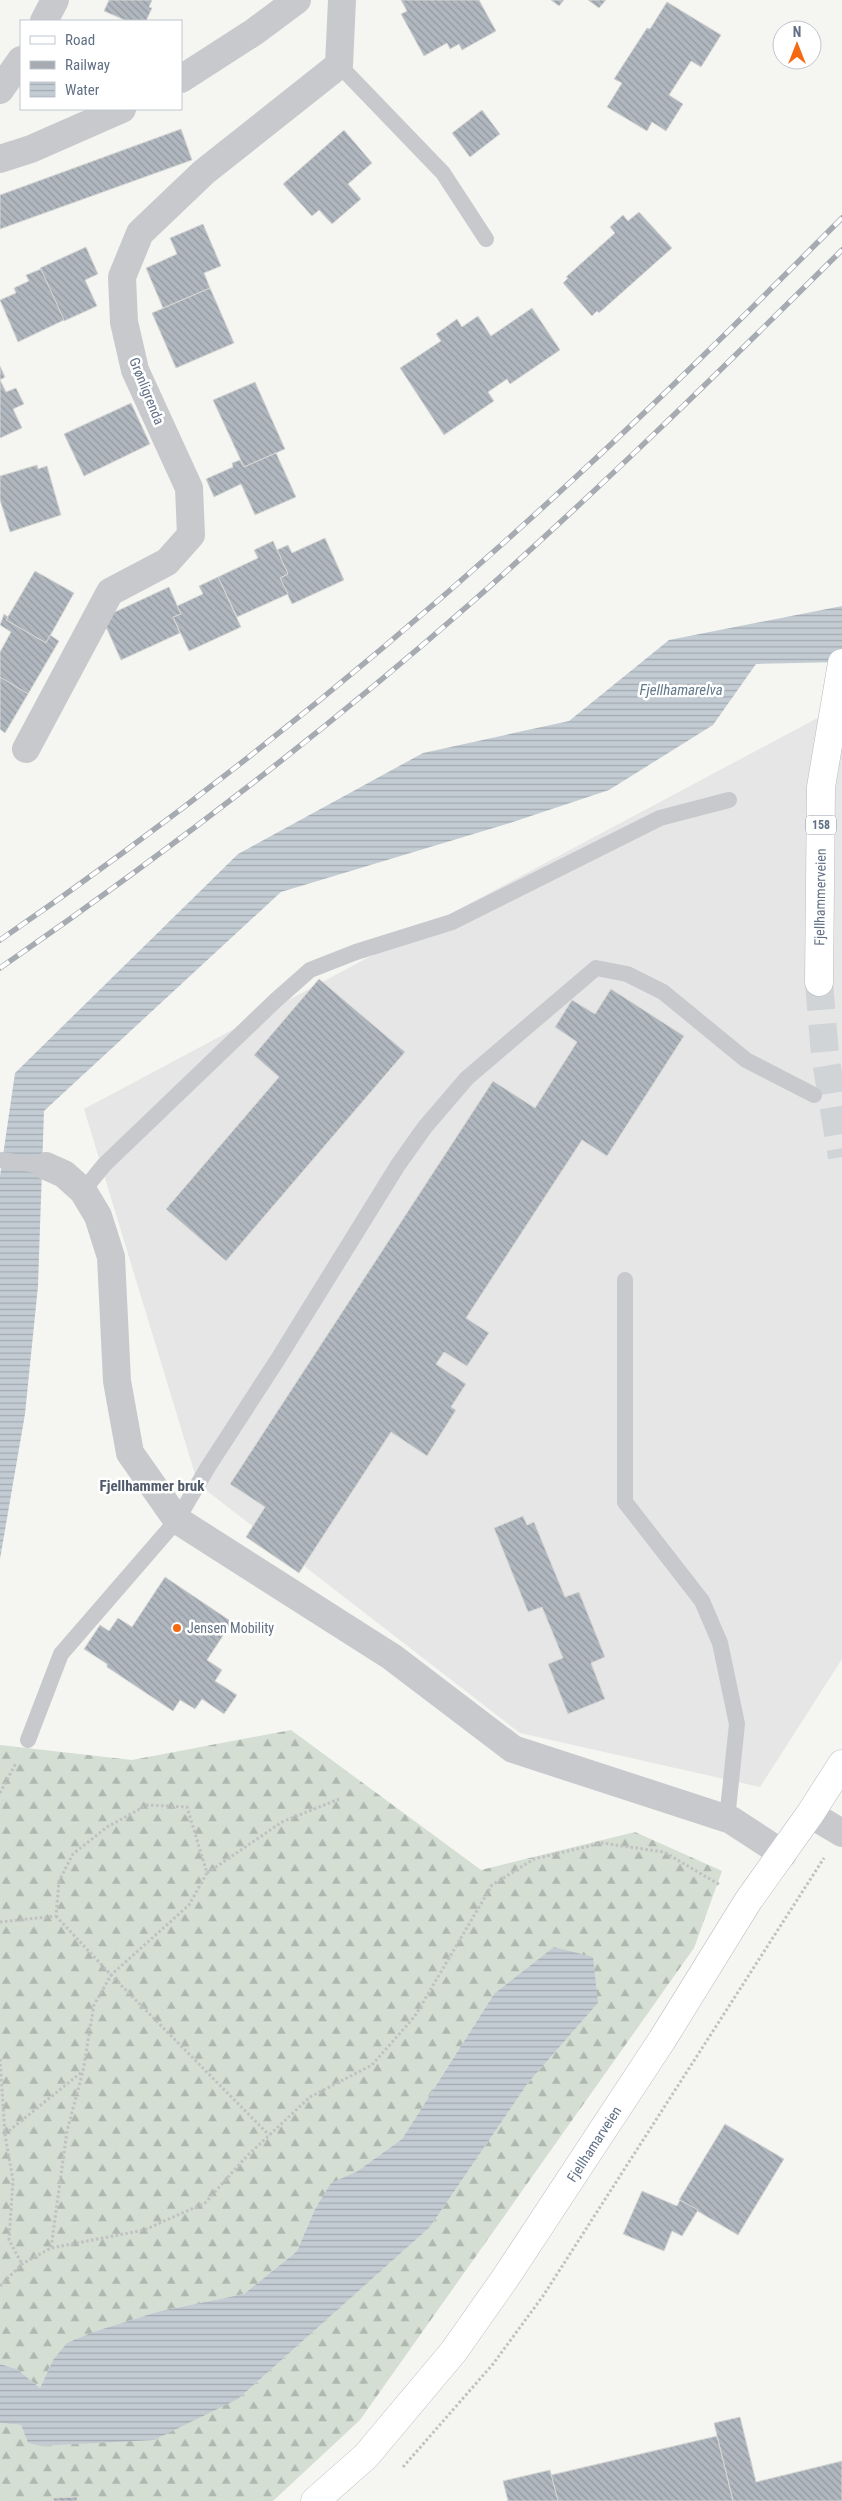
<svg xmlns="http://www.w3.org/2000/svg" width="842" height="2501" font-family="'Roboto Condensed',sans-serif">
  <defs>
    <pattern id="forest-firs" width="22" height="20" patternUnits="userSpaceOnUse" patternTransform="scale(1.25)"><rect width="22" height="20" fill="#d4ded2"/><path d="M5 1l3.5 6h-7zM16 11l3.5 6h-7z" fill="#afb8b0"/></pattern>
    <pattern id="water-rules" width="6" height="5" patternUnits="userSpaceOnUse" patternTransform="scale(1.25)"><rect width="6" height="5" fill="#c4ccd3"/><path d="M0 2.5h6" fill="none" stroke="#a3aab1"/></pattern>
    <pattern id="building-back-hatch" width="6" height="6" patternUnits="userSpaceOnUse" patternTransform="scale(1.25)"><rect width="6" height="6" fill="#b1b7be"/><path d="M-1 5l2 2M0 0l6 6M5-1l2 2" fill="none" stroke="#9399a0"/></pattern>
  </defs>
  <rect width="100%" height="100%" fill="#f5f6f1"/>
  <!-- built -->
  <polygon fill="#e5e6e5" points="842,705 842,1659 760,1787 520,1733 198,1484 84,1109"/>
  <!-- forest -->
  <polygon fill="url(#forest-firs)" points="291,1730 481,1870 635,1832 722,1871 694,1948 360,2420 273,2501 0,2501 0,2423 21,2425 28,2443 40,2446 76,2443 238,2399 430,2227 528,2083 598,2003 494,1994 402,2139 356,2172 331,2184 315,2209 297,2251 244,2294 160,2311 96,2331 53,2360 40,2388 17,2369 0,2364 0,1745 132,1760"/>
  <!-- water -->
  <g fill="url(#water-rules)">
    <polygon points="842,606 842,662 756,664 713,725 609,790 510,823 281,892 44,1111 38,1286 25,1414 0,1559 0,1176 15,1073 238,854 423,753 569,721 669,640"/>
    <polygon points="554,1947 593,1957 598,2003 528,2083 430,2227 238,2399 154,2440 40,2446 28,2443 21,2425 0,2423 0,2364 17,2369 40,2388 53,2360 67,2343 96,2331 160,2311 244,2294 297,2251 315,2209 331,2183 356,2172 402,2139 494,1994"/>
  </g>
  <!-- building -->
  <g fill="url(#building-back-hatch)" stroke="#d6d7d4">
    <polygon points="109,0 152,0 149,7 152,8 146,21 127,21 104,11"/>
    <polygon points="401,0 479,0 496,31 462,50 459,44 450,49 447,43 424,56 401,14 407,11"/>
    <polygon points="551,0 564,0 559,6"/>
    <polygon points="588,0 606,0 599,8"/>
    <polygon points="667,2 721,35 701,67 691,61 669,95 683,104 666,131 652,122 647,131 607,107 622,83 614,79 647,28 650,29"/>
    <polygon points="482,110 500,134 470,157 452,133"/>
    <polygon points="181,129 192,160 0,229 0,195"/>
    <polygon points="344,130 372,163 348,184 361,199 332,224 319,210 312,216 283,184"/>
    <polygon points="639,212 672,248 599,313 597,311 592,316 563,283 568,278 566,277 615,233 610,227 623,215 628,221"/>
    <polygon points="203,224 221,266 204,273 210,288 163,308 146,268 177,254 170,238"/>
    <polygon points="86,247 98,274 85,280 97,306 64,321 40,268"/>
    <polygon points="41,269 64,320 18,342 0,300 16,293 14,288 29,281 26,275"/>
    <polygon points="210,288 234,343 176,368 152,313"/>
    <polygon points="532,308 560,350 510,384 507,379 488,392 494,401 444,435 400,368 441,341 436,334 457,319 462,327 478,316 491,336"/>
    <polygon points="0,366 5,377 0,380 6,392 16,388 24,404 13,409 22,428 0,438"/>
    <polygon points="255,382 285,449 244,467 213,400"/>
    <polygon points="131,403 150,444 84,476 64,434"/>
    <polygon points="276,453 296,497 255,515 241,484 214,497 206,479 233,467 232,463 240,460 244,467"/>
    <polygon points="37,465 38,469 47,466 61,515 10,532 0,500 0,476"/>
    <polygon points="325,538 344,580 292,604 280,578 288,574 277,550 288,545 292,553"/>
    <polygon points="273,541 288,574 280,578 288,594 237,617 218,577 258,558 254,550"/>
    <polygon points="35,571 74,593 46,643 6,620"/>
    <polygon points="218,577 241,627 189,651 173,617 181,614 177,606 203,594 199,586"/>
    <polygon points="169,587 181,614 173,617 180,633 121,660 102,618"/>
    <polygon points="4,614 8,617 6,620 46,643 50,635 59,641 28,694 0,677 0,652 11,632 0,625"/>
    <polygon points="0,677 28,694 5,733 0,729"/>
    <polygon points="319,979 405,1052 226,1261 166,1209 279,1077 254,1055"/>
    <polygon points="611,989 684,1036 607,1156 582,1140 466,1318 489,1333 467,1366 444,1352 436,1364 466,1384 451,1407 456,1410 427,1456 391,1432 299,1573 246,1537 265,1507 230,1484 493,1081 535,1108 577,1042 555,1027 572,1000 595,1014"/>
    <polygon points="523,1516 527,1525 534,1522 565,1597 579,1592 605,1657 591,1663 605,1699 568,1714 548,1664 563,1658 542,1607 528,1612 494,1528"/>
    <polygon points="165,1577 232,1622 207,1660 222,1670 215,1681 237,1695 224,1714 202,1699 195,1709 180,1700 173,1711 107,1667 107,1664 84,1649 100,1625 109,1631 118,1618 132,1627"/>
    <polygon points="725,2124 784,2159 738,2235 679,2200"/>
    <polygon points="642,2191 677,2206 680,2200 698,2210 682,2236 672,2231 664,2251 623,2234"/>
    <polygon points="740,2417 756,2482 842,2461 842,2501 733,2501 714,2423"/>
    <polygon points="717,2436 733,2501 558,2501 551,2475"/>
    <polygon points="550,2470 558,2501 508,2501 503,2481"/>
    <polygon points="77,2497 77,2501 54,2501 53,2498"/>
  </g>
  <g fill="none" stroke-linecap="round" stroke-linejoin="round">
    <!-- primary-tunnel -->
    <polyline stroke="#d0d4d6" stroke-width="28" stroke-dasharray="28 14" stroke-linecap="butt" points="819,982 825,1055 842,1157"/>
    <defs>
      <polyline id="secondary" points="315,2501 366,2456 454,2351 506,2277 662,2040 748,1901 810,1814 842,1764"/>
      <polyline id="primary" points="819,982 821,787 842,663"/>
    </defs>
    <!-- secondary casing -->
    <use href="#secondary" stroke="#bbbec3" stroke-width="29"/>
    <!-- primary casing -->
    <use href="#primary" stroke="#b9bcc0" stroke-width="29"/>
    <!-- path -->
    <g stroke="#c0c1c3" stroke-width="3" stroke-dasharray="2.5 2.5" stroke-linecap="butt">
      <polyline points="0,1793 16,1763"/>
      <polyline points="207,1873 282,1822 339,1799"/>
      <polyline points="56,1916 111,1975 269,2135"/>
      <polyline points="0,1922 56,1916 59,1881 73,1854 107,1827 147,1805 187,1807 207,1873 189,1905 111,1975 94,2005 83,2071 67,2131 51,2248"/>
      <polyline points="0,2059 5,2135 13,2180 9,2240 22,2264"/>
      <polyline points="5,2134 83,2071"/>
      <polyline points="0,2286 22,2264 51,2248 144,2230 205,2203 247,2156 310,2097 372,2065 415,2016 492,1885 534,1859 602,1843 664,1852 720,1885"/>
      <polyline points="403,2467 493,2364 543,2296 824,1858"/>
    </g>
    <!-- lane -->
    <g stroke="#c7c9cd" stroke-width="16">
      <polyline points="339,65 443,173 486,239"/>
      <polyline points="0,1160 46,1166"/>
      <polyline points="83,1191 104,1165 276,1000 310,970 356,952 452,922 660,818 729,800"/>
      <polyline points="625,1280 625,1502 702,1601 720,1643 737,1724 727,1819"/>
      <polyline points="28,1740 61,1654 177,1520 208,1467 278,1359 398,1165 425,1127 467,1078 596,968 627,974 663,992 746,1060 814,1095"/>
    </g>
    <!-- street -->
    <g stroke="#c7c9cd" stroke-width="28">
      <polyline points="44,21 55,0"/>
      <polyline points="181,79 254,32 297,0"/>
      <polyline points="0,90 21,60"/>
      <polyline points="0,159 31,149 122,109"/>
      <polyline points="26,749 110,592 167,562 191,535 189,488 135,370 124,322 122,277 140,233 204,172 339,65 342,0"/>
      <polyline points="46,1166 64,1174 83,1191 98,1216 111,1257 117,1381 130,1453 177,1520 392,1657 513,1749 731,1820 783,1854"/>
      <polyline points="810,1814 842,1833"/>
    </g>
    <!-- secondary -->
    <use href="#secondary" stroke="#fff" stroke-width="28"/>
    <!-- primary -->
    <use href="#primary" stroke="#fff" stroke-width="28"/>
    <defs>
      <g id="rail">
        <path d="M0,940C204,800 397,643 578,475C668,392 755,305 842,218"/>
        <path d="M0,968C163,855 322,734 471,603C599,490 721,370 842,250"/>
      </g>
    </defs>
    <!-- rail casing -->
    <use href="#rail" stroke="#a6aab1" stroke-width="5.5"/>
    <!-- rail -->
    <use href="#rail" stroke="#fff" stroke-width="4" stroke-dasharray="11" stroke-linecap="butt"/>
  </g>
  <!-- markers -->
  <circle fill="#f46912" stroke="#fff" stroke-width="2" cx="177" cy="1628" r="5"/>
  <g text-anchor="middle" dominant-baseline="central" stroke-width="5" stroke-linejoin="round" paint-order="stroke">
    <!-- shield labels -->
    <rect fill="#fff" stroke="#909baa" stroke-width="1" x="806" y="815.5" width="30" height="19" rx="4"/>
    <g font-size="12" font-weight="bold" fill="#617085">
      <text x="821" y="825">158</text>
    </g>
    <!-- street labels -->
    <g font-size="14" fill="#617085" stroke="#fff">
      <text transform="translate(147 391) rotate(68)">Grønligrenda</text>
      <text transform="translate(820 897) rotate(-89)">Fjellhammerveien</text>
      <text transform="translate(594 2144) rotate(-57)">Fjellhamarveien</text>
    </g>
    <!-- poi labels -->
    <g font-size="14" fill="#617085" stroke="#fff" text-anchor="start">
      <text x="187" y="1628">Jensen Mobility</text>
    </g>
    <!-- water labels -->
    <g font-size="15" font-style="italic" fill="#62798a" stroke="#fff">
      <text x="681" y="690">Fjellhamarelva</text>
    </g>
    <!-- neighbourhood labels -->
    <g font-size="15" font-weight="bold" fill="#505a6a" stroke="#fff">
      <text x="152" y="1486">Fjellhammer bruk</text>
    </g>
  </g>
  <!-- legend -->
  <rect x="20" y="20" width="162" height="90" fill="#ffffff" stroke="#c0c6ce"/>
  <rect x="30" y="36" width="25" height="8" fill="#ffffff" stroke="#c0c6ce"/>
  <text x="65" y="45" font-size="15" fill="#617085">Road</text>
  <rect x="30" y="61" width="25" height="8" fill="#a6aab1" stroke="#c0c6ce"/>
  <text x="65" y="70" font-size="15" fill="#617085">Railway</text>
  <rect x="30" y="82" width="25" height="15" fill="url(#water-rules)" stroke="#c0c6ce"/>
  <text x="65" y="95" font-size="15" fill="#617085">Water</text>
  <!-- north arrow -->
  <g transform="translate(797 45)"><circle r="24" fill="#ffffff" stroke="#c0c6ce"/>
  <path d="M0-4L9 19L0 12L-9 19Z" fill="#f46912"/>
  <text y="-8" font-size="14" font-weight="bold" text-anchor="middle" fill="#617085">N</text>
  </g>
</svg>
